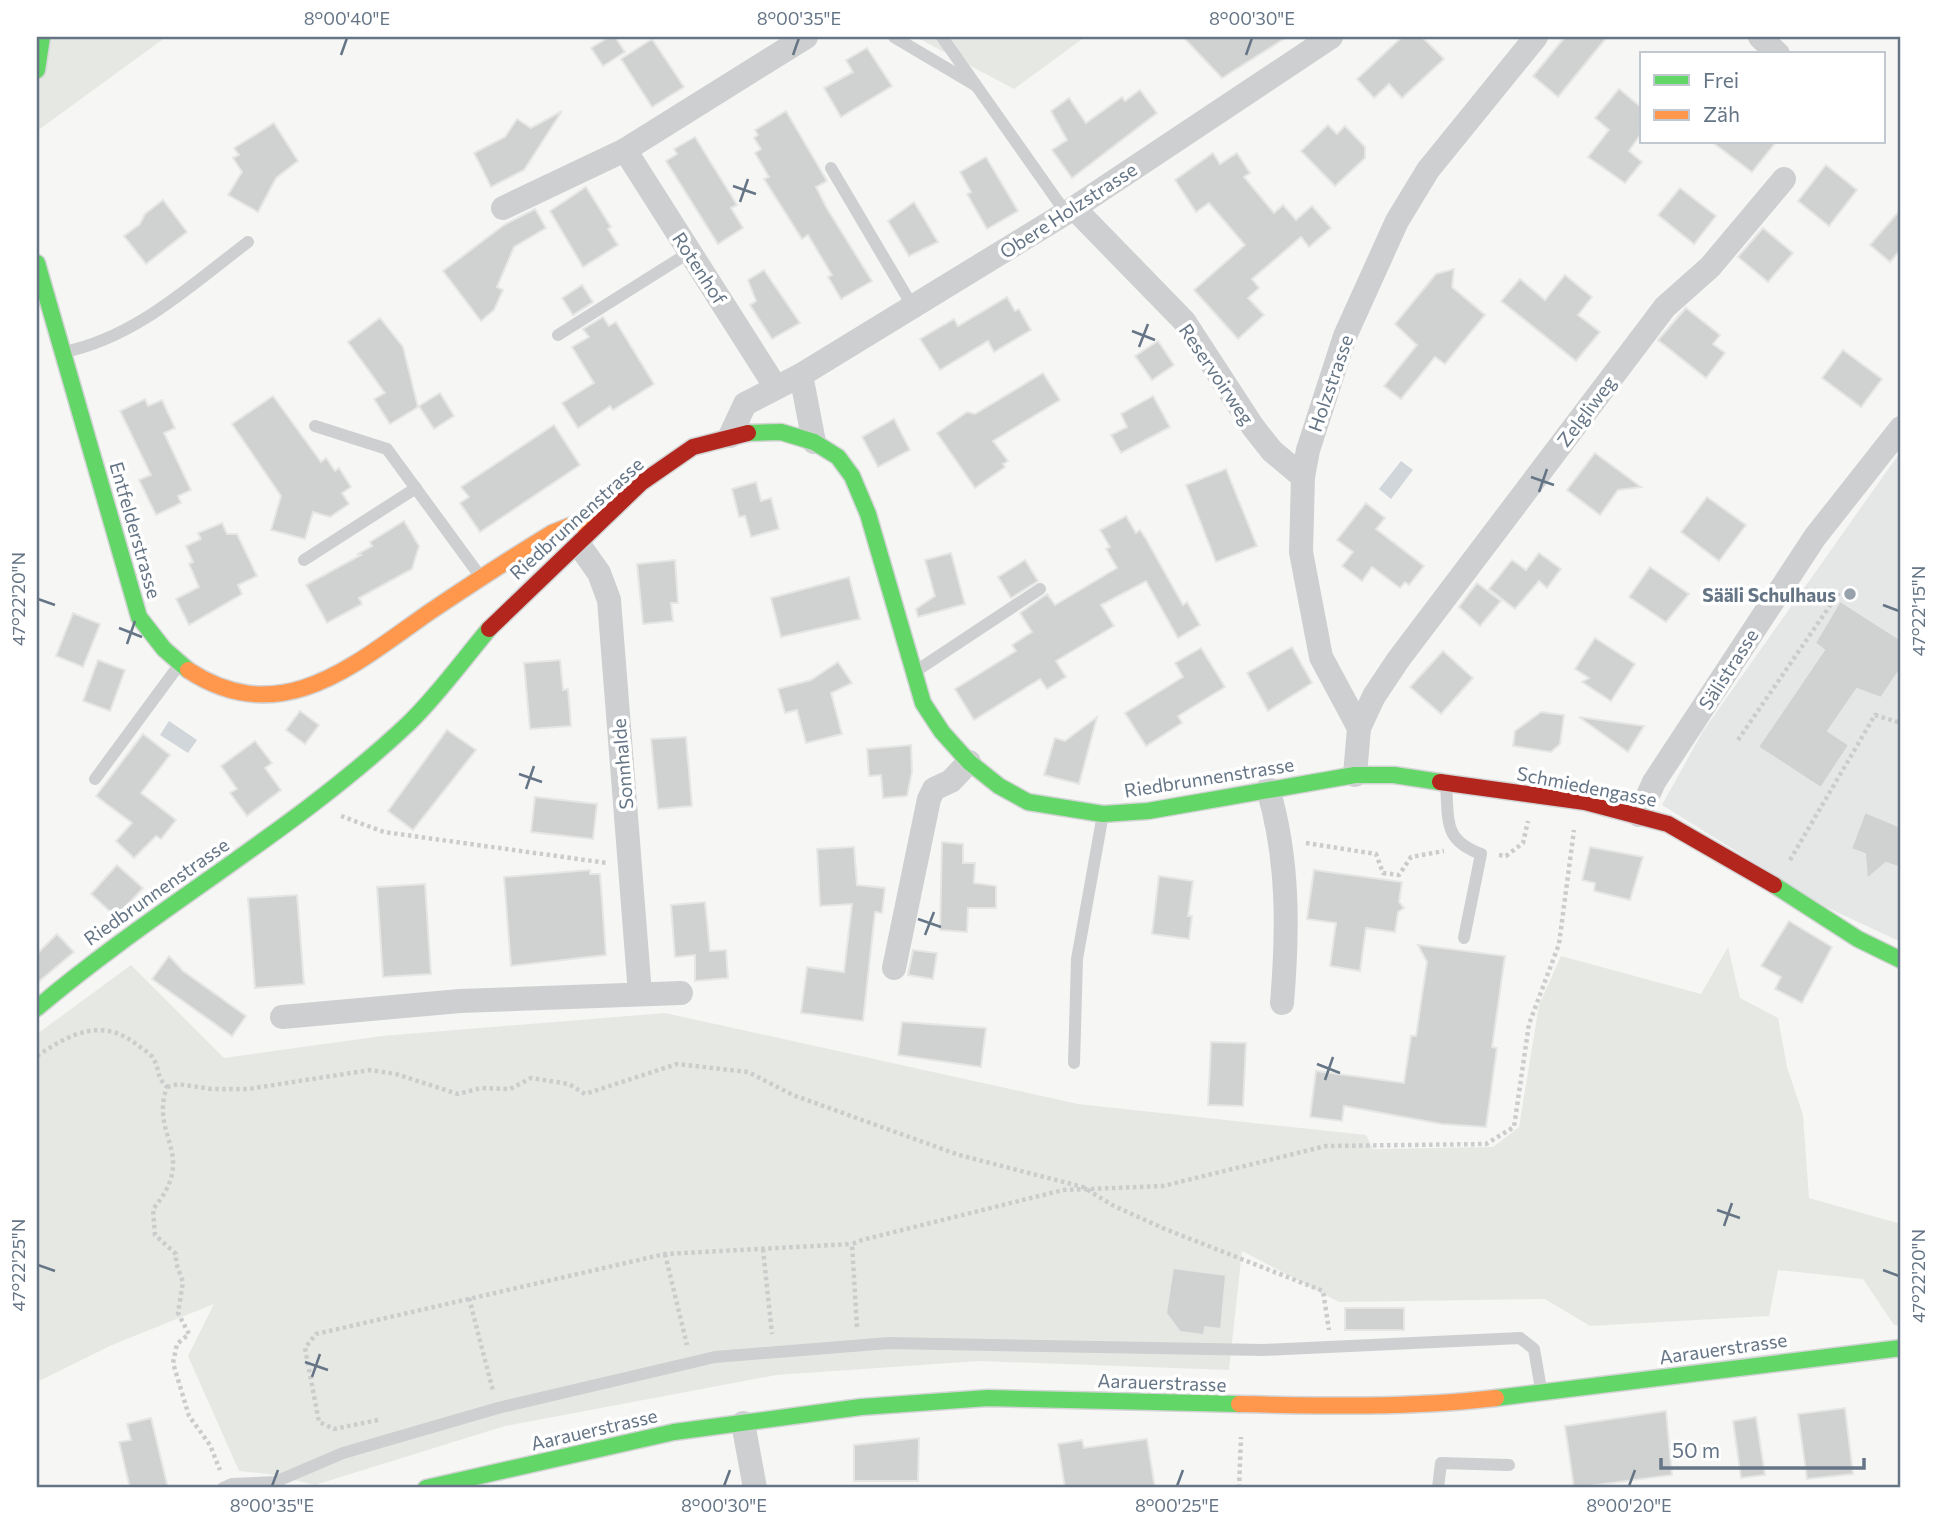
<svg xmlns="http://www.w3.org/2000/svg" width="1938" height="1525" font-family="Commissioner,sans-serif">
  <rect width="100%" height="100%" fill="#f6f6f5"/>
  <!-- built -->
  <polygon fill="#e5e6e6" points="1901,451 1901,942 1826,907 1662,805 1703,731"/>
  <!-- green -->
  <g fill="#e6e9e3">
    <polygon points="37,37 166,37 37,131"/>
    <polygon points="916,37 1085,37 1014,89"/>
    <polygon points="1728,947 1740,998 1778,1018 1787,1067 1803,1115 1809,1198 1901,1224 1901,1325 1894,1325 1863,1279 1778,1270 1769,1316 1590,1326 1545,1299 1339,1302 1242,1251 1229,1370 979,1361 776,1375 505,1426 315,1485 269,1474 239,1471 188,1356 214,1304 112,1345 37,1382 37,1034 131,965 224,1058 382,1036 665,1013 1078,1104 1366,1135 1373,1149 1493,1147 1519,1127 1539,1005 1561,956 1701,994"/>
  </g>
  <!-- water -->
  <g fill="#d0d6da">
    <polygon points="1401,461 1413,470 1391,499 1379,489"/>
    <polygon points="169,721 197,740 188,753 160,735"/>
  </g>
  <!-- building -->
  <g fill="#d0d1d1" stroke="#e6e6e5" stroke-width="2">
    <polygon points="609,37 615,37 625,52 603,66 591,48"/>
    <polygon points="1183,37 1287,37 1222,78"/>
    <polygon points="1402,37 1422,37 1444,59 1402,98 1389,84 1374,98 1357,79"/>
    <polygon points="1565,37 1607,37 1558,97 1533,76"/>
    <polygon points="652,39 684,87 652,107 621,59"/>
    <polygon points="867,48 892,86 841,117 824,88 853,72 846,60"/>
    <polygon points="1619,89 1642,108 1642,132 1629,151 1642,162 1625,183 1588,157 1609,130 1595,118"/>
    <polygon points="1140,90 1157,113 1072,178 1052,150 1067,140 1051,111 1069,98 1086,123 1122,97 1125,101"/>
    <polygon points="562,111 524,170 491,187 474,153 505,137 517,119 531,128"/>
    <polygon points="786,111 827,181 816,187 826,207 872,281 841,299 828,277 832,275 808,235 802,239 764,179 769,177 755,153 761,149 754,138 758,135 755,130"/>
    <polygon points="274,123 298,161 276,178 258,212 228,195 242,172 233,158 239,155 234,148"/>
    <polygon points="1328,125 1337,134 1345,126 1365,147 1365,158 1335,186 1301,151"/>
    <polygon points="695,137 737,205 731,208 743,228 718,244 666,161 677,154 674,149"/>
    <polygon points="1712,142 1776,142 1752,172"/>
    <polygon points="1213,153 1220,164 1237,153 1250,173 1244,177 1274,213 1283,205 1296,220 1312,206 1331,228 1309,247 1301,237 1252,279 1259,288 1248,298 1264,315 1238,339 1194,290 1245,245 1209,203 1196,212 1175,180"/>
    <polygon points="986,157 1018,211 987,229 967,194 971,192 960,172"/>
    <polygon points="1826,165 1857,190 1829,226 1798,201"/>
    <polygon points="586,187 611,227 608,229 618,245 583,267 550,211"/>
    <polygon points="1680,188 1716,216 1694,244 1658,215"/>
    <polygon points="163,200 187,232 146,264 124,236 140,224 145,214"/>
    <polygon points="914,202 938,242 909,256 888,221"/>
    <polygon points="535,209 546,228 514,247 497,287 503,290 494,310 481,321 443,271 504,225"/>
    <polygon points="1901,209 1901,249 1890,262 1870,245"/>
    <polygon points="1763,228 1793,253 1768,282 1738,257"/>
    <polygon points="1454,269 1452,287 1485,315 1445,364 1435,357 1401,399 1384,386 1417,345 1395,324 1436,274"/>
    <polygon points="764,270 800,323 772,339 750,305 756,301 748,280"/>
    <polygon points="1565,275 1592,297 1578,315 1600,332 1576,361 1501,301 1520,279 1545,300"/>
    <polygon points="582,285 593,302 573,315 562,298"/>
    <polygon points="1007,297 1015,311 1019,309 1031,330 994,352 988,341 940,370 920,339 954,319 958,326"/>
    <polygon points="1686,308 1720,335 1713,344 1725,353 1706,378 1658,340"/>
    <polygon points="603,317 609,326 616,322 654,384 613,410 610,406 578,428 562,403 594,383 572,347 589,337 583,329"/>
    <polygon points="380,318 403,347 418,407 390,424 374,399 385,393 348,342"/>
    <polygon points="1158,341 1174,365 1152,380 1135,356"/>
    <polygon points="1843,350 1882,379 1861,407 1822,378"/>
    <polygon points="1043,373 1060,400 993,441 1008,461 1003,464 1005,467 975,488 937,433 967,412 975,414"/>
    <polygon points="440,393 454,416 434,429 419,406"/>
    <polygon points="273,396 321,462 326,458 335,471 339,468 351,487 342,493 349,504 330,517 313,512 305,539 271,530 281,496 232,424"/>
    <polygon points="1153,396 1170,427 1121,453 1111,435 1127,427 1121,414"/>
    <polygon points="145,399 148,406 162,400 175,428 164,433 191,490 178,496 181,503 156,515 139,480 151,475 120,411"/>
    <polygon points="894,419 910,450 878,467 862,437"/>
    <polygon points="554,425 580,465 480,532 460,503 469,497 461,487"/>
    <polygon points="1595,453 1641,487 1618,490 1600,515 1567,490"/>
    <polygon points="1226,469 1257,546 1216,562 1186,485"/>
    <polygon points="756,482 761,501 771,498 779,529 751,537 745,516 739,517 732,489"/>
    <polygon points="1707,497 1746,525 1719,561 1681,532"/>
    <polygon points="1366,503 1385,518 1376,529 1424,566 1409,585 1405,582 1400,588 1372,567 1362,581 1342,566 1353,552 1337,540"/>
    <polygon points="1126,516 1136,533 1140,530 1146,539 1183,605 1187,602 1200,625 1178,638 1146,581 1101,605 1114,626 1056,661 1066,677 1047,689 1040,679 974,720 955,689 1016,651 1012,645 1032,632 1020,613 1047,594 1055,605 1117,568 1106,549 1110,547 1100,530"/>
    <polygon points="404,521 419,546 412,569 359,598 362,604 327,623 306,585 361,555 358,554 372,546 370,542"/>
    <polygon points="222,523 227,534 237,534 257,576 238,585 242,594 189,625 176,599 199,587 189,564 193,562 186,546 201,539 198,533"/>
    <polygon points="951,553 965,604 918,617 916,609 935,596 925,560"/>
    <polygon points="1539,553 1561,569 1547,588 1539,581 1515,609 1489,589 1512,560 1526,570"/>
    <polygon points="675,560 678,603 671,603 673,621 643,624 637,564"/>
    <polygon points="1025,560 1038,581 1011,598 998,577"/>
    <polygon points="1650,567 1689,594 1666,622 1629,597"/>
    <polygon points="849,577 860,619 781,637 771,598"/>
    <polygon points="1477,583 1501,601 1480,626 1459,607"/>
    <polygon points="1840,601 1901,640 1901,668 1881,698 1857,689 1828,731 1849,745 1821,788 1758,747 1824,650 1815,643"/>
    <polygon points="73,613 100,624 83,667 56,656"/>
    <polygon points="1595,638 1635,664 1611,701 1582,682 1589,678 1575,669"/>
    <polygon points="1292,647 1312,683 1268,711 1247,673"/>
    <polygon points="1201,648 1225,687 1178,716 1182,723 1146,746 1125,713 1183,677 1175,663"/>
    <polygon points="1443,651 1473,678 1441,714 1410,687"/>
    <polygon points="98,660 125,670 110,711 83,701"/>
    <polygon points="560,660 563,690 568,689 571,726 530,729 524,663"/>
    <polygon points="838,662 852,683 831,693 842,734 806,743 797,710 785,713 778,689 811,680"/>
    <polygon points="300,711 319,725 305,744 286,730"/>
    <polygon points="1541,712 1564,715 1560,744 1551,752 1513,746 1515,731"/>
    <polygon points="1097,717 1079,784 1044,775 1055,738 1065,741"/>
    <polygon points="1579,717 1644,726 1628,752"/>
    <polygon points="447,730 476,750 413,830 388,811"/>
    <polygon points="143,734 170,755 141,793 176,820 161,839 156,836 134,858 116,841 132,823 96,796"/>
    <polygon points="686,737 692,806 658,809 651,739"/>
    <polygon points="255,741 272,763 265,768 281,790 247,816 230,793 237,789 221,766"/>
    <polygon points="911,745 912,772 907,796 883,798 881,775 869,776 867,749"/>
    <polygon points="535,797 597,804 593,839 531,832"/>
    <polygon points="1865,812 1901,827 1901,868 1886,863 1867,879 1865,854 1851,849"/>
    <polygon points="942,842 963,844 963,863 975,863 974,883 996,886 996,908 968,908 967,932 940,930"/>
    <polygon points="854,847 857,885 885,888 882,913 875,912 863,1021 801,1013 807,967 844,972 852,904 820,906 817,849"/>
    <polygon points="1590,847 1643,857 1630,900 1594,891 1595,883 1582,880"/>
    <polygon points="117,865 143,888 116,917 91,894"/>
    <polygon points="590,870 590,874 600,874 606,955 511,966 504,877"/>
    <polygon points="1314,870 1402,882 1399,902 1404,908 1398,912 1395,932 1366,928 1360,971 1330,966 1336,923 1307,919"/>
    <polygon points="1159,876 1193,881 1188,916 1192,916 1189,939 1152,934"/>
    <polygon points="425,884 431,974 383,977 377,887"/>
    <polygon points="297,895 304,984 255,988 248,898"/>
    <polygon points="705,902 710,951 726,950 728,978 695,981 695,955 675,957 671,905"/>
    <polygon points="1789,921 1832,947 1802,1003 1775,989 1781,977 1761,966"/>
    <polygon points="57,934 74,952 37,983 37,954"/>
    <polygon points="1418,945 1505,956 1492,1047 1497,1048 1486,1127 1442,1124 1344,1106 1342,1121 1310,1117 1316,1071 1404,1083 1411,1036 1416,1036 1427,962"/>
    <polygon points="913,950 937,953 933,979 908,975"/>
    <polygon points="169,956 183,971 246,1016 232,1036 152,979"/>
    <polygon points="902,1022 986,1028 981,1067 898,1055"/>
    <polygon points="1211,1042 1246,1043 1243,1106 1208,1105"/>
    <polygon points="1173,1268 1226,1275 1221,1329 1205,1327 1204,1335 1180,1332 1166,1313"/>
    <rect x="1345" y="1308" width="59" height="22"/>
    <polygon points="1845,1408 1853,1474 1807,1479 1798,1414"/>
    <polygon points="1666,1411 1672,1475 1574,1488 1565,1426"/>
    <polygon points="1756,1417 1765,1475 1741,1478 1733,1421"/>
    <polygon points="151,1418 168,1488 130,1488 119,1442 131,1440 127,1424"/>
    <polygon points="919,1438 918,1481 854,1481 854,1445"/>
    <polygon points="1147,1439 1155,1488 1065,1488 1058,1444 1082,1440 1084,1448"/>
  </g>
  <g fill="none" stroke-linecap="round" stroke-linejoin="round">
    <defs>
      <g id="fast">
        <polyline points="37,70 42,37"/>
        <polyline points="37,263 139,617 164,649 188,670"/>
        <polyline points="748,433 781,432 814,442 838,457 852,476 868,514 923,703 942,732 969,762 999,786 1028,802 1103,814 1148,811 1355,775 1394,775 1440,782"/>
        <polyline points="1774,885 1858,939 1901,960"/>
        <path d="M37,1008C156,907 296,830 409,723C438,695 463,660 489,629"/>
        <polyline points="1496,1398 1901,1348"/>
        <polyline points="426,1488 674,1432 861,1407 988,1398 1239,1404"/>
      </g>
      <g id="slow">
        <path d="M188,670C282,732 356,663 431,611C471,584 511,558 552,533L577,523L595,525"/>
        <path d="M1239,1404C1325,1406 1410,1408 1496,1398"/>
      </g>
      <g id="jam">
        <polyline points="489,629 641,483 693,447 748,433"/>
        <polyline points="1440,782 1585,802 1668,824 1774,885"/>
      </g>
    </defs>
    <!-- fast casing -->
    <use href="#fast" stroke="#d3d4d5" stroke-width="19"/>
    <!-- slow casing -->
    <use href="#slow" stroke="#d3d4d5" stroke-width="19"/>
    <!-- jam casing -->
    <use href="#jam" stroke="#d3d4d5" stroke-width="19"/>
    <!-- path -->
    <g stroke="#cccccd" stroke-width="4.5" stroke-dasharray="3.5 3.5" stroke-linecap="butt">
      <polyline points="1738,740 1840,591"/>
      <polyline points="341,816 384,832 607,863"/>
      <polyline points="1306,843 1376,854 1383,873 1399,875 1411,857 1444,851"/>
      <polyline points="1499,855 1506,856 1523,843 1528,821"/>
      <polyline points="1790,860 1875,715 1901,723"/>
      <path d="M37,1056C70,1034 101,1017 136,1044C141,1048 150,1053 153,1058C160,1069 156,1077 167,1087C149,1137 199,1154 153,1209L155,1235L176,1254V1263L183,1282L178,1313L189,1334L177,1344L173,1363L189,1416L210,1445L220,1470"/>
      <polyline points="167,1087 178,1084 211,1089 248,1089 370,1070 396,1074 458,1094 481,1088 510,1089 531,1078 569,1084 585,1094 677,1064 748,1072 793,1095 959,1155 1083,1187 1112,1205 1165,1229 1323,1291 1329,1330"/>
      <polyline points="763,1249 772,1334"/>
      <polyline points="665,1254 687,1345"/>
      <polyline points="469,1298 493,1391"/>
      <polyline points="857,1327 852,1244 862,1240 1063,1190 1163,1186 1326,1146 1486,1144 1514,1127 1529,1024 1559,944 1574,830"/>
      <polyline points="378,1420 334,1429 319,1422 305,1348 316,1334 665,1254 852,1244"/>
      <polyline points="1239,1488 1241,1437"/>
    </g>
    <!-- lane -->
    <g stroke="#cecfd0" stroke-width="12">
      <polyline points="894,37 975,85"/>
      <polyline points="942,37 1066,213"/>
      <polyline points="831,168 913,307"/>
      <polyline points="558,335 690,252"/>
      <path d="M64,352C135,338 191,285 248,242"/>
      <polyline points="315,426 387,449 480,576"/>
      <polyline points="304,560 416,488"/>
      <polyline points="916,671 1040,589"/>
      <polyline points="95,779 179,665"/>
      <path d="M1446,786C1449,821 1443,840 1481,854L1464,938"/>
      <polyline points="1074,1063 1077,959 1103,814"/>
      <polyline points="223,1488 232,1484 275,1482 343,1453 498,1408 715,1357 889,1343 1263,1350 1520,1338 1534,1349 1541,1389"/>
      <polyline points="1438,1488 1441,1463 1509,1465"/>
    </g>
    <!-- street -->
    <g stroke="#cecfd0" stroke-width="24">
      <polyline points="1760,37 1778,54"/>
      <polyline points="625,150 775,386"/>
      <polyline points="503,208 625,150 806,37"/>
      <polyline points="1074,208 1184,321 1253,427 1272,451 1303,477"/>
      <polyline points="801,375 814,442"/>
      <polyline points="730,436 745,404 801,375 1074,208 1331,37"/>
      <polyline points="577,542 599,573 609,600 640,994"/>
      <polyline points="1359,728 1374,696 1398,660 1665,307 1710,267 1784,179"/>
      <polyline points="1355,775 1359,728 1321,657 1301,552 1303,477 1308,450 1345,336 1397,221 1428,170 1536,37"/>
      <path d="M1268,789C1289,859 1288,931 1282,1003"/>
      <polyline points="1639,815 1654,782 1815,537 1901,428"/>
      <polyline points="894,968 929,799 934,789 951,781 969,762"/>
      <polyline points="282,1017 460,1001 681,993"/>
      <polyline points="743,1423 755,1488"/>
    </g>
    <!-- fast -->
    <use href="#fast" stroke="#63d668" stroke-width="16"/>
    <!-- slow -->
    <use href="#slow" stroke="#ff974d" stroke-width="16"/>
    <!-- jam -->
    <use href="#jam" stroke="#b3261e" stroke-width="16"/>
  </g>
  <!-- ticks -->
  <path fill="none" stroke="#657586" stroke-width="2.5" d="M341,55L347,38M793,55L799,38M1246,55L1252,38M733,186L756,194M740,202L748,179M1132,331L1155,340M1139,347L1148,324M1531,477L1554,485M1539,492L1547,469M38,599L55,605M1883,605L1899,611M119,628L142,637M127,644L135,621M519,774L542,782M526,789L534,766M918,919L941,927M925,935L934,912M1317,1064L1340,1073M1325,1080L1333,1057M1717,1210L1740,1218M1724,1226L1732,1203M38,1265L55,1271M1883,1270L1899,1276M305,1362L328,1370M312,1377L320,1354M272,1486L278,1470M724,1486L730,1470M1177,1486L1183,1470M1629,1486L1635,1470"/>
  <!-- markers -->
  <circle fill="#98a2ad" stroke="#fff" stroke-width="2.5" cx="1850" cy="594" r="7"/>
  <g text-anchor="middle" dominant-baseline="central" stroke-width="7" stroke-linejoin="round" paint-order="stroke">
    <!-- street labels -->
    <g font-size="19" fill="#657586" stroke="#fff">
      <text transform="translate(1068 210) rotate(-33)">Obere Holzstrasse</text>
      <text transform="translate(700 268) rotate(57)">Rotenhof</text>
      <text transform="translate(1217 374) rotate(56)">Reservoirweg</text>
      <text transform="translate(1330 383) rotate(-71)">Holzstrasse</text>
      <text transform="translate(1586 411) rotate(-53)">Zelgliweg</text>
      <text transform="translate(576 518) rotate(-42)">Riedbrunnenstrasse</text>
      <text transform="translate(136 530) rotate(74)">Entfelderstrasse</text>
      <text transform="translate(1728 669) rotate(-57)">Sälistrasse</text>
      <text transform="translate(622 764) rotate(-95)">Sonnhalde</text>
      <text transform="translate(1209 777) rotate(-9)">Riedbrunnenstrasse</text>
      <text transform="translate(1587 786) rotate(11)">Schmiedengasse</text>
      <text transform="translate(156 891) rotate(-35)">Riedbrunnenstrasse</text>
      <text transform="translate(1723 1348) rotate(-8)">Aarauerstrasse</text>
      <text transform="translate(1162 1382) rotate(2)">Aarauerstrasse</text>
      <text transform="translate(594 1429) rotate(-13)">Aarauerstrasse</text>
    </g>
    <!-- poi labels -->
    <g font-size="19" font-weight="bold" fill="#657586" stroke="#fff" text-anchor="end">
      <text x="1836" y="594">Sääli Schulhaus</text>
    </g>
  </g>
  <!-- border -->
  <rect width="1938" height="1525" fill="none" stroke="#ffffff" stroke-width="77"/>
  <!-- legend -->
  <rect x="1640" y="52" width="245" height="91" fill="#ffffff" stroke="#c1c8cf" stroke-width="2"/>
  <rect x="1654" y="75" width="35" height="10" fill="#63d668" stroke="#c1c8cf" stroke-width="2"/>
  <text x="1703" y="88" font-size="21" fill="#657586">Frei</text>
  <rect x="1654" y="110" width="35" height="10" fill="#ff974d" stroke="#c1c8cf" stroke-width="2"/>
  <text x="1703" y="122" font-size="21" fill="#657586">Zäh</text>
  <!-- scale -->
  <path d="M1661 1458v10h203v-10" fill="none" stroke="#657586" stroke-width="3.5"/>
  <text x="1672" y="1458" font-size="21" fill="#657586" stroke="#ffffff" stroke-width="5" paint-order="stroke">50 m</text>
  <rect x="38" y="38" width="1861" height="1448" fill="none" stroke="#657586" stroke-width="2.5"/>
  <g font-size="18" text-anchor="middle" fill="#657586">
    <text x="347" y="25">8°00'40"E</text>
    <text x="799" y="25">8°00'35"E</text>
    <text x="1252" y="25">8°00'30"E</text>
    <text transform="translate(19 599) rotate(-90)" y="6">47°22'20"N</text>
    <text transform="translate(1919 611) rotate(-90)" y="6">47°22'15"N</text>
    <text transform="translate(19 1265) rotate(-90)" y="6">47°22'25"N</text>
    <text transform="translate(1919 1276) rotate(-90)" y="6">47°22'20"N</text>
    <text x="272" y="1512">8°00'35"E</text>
    <text x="724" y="1512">8°00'30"E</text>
    <text x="1177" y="1512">8°00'25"E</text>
    <text x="1629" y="1512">8°00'20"E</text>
  </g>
</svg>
